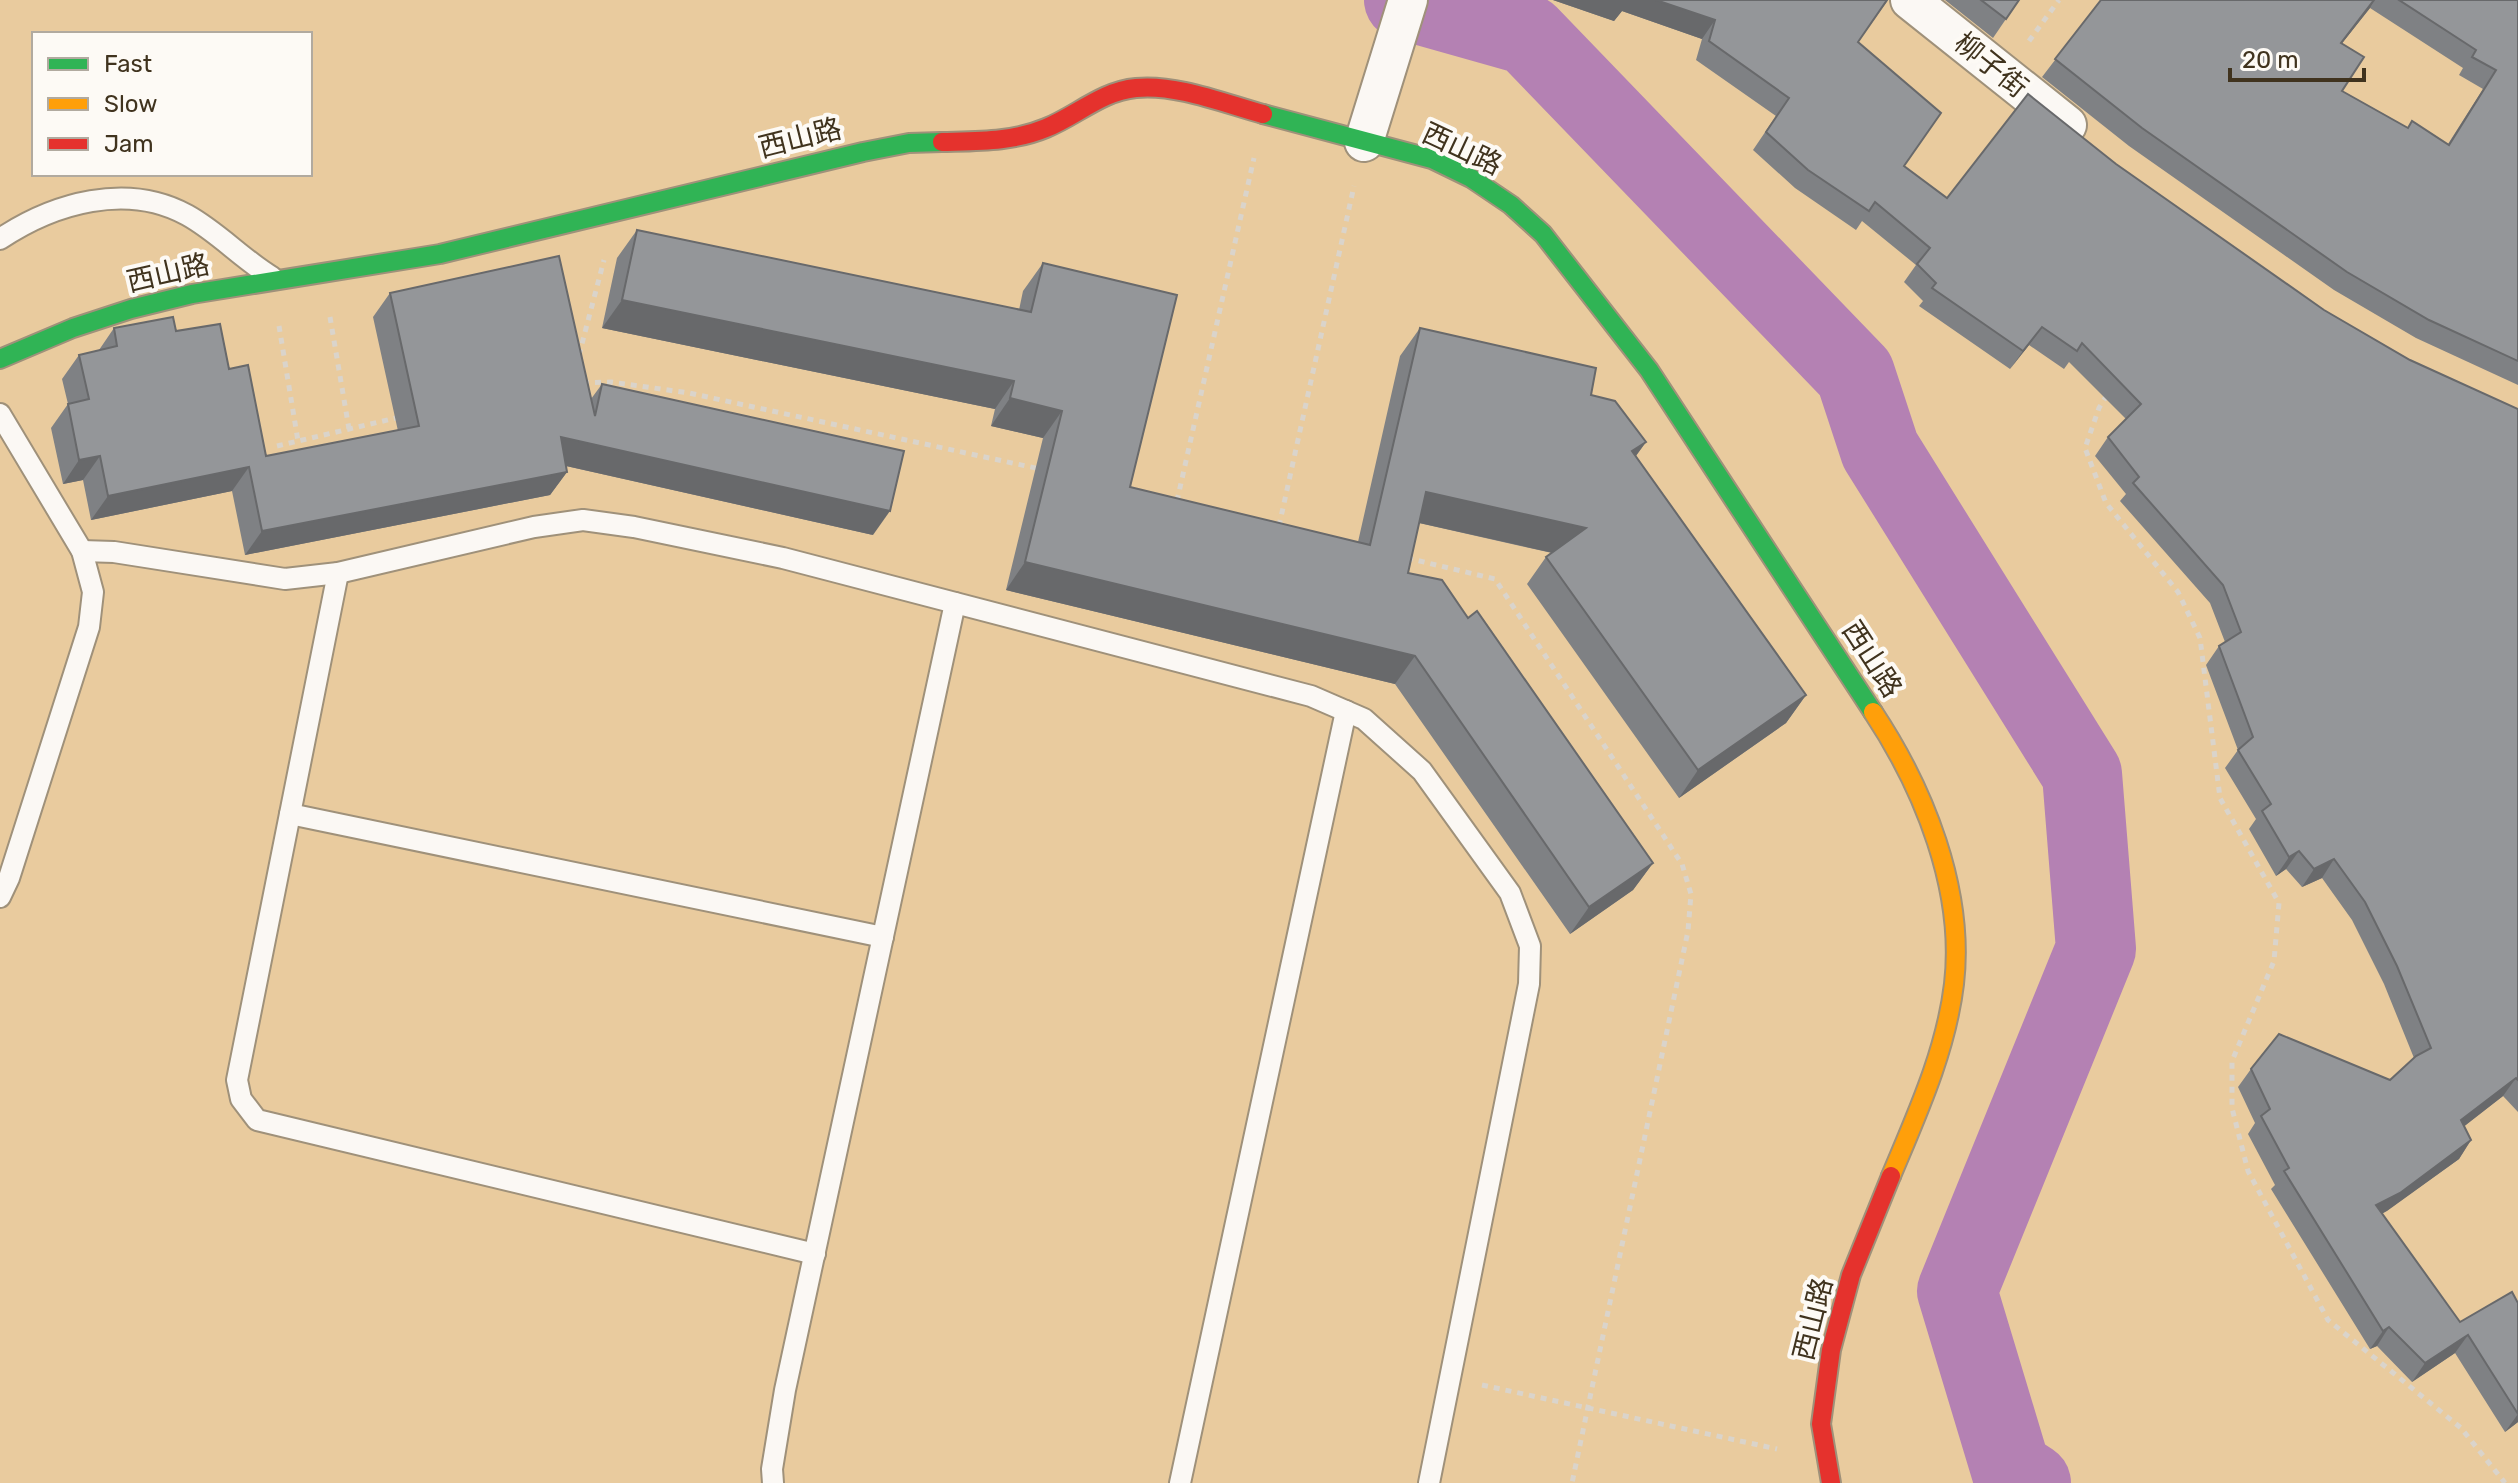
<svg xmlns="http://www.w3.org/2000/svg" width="2518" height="1483" font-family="Rubik,'Noto Sans SC',sans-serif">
  <rect width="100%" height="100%" fill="#e2d0b3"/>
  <!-- built -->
  <path fill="#e9cb9e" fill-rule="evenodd" d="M0,0H2518V1483H0ZM34,34H310V174H34Z"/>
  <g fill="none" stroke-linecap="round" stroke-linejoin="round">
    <!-- river -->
    <polyline stroke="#b481b3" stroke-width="80" points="1404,0 1528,35 1855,374 1880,450 2082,774 2096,949 1957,1291 2011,1470 2031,1483"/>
    <defs>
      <g id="lane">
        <path d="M0,239C54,203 127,182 187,215C218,232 242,259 272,277"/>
        <polyline points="0,414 82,551 93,592 89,627 9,878 0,897"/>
        <polyline points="82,551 114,552 285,579 338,573 534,527 583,520 634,527 783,558 1311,696 1364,719 1422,771 1510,893 1530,946 1529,984 1429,1483"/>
        <polyline points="338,573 237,1080 241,1099 257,1120 815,1254"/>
        <polyline points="290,814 883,937"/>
        <polyline points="773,1483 772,1469 785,1390 955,603"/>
        <polyline points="1180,1483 1346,711"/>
      </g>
      <g id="street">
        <polyline points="1910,0 2067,125"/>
        <polyline points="1364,142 1408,0"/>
      </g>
      <g id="fast">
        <polyline points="1263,114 1432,159 1471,178 1511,205 1543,234 1649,370 1873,712"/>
        <polyline points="0,359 73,328 131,309 192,294 440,254 863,152 909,143 942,142"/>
      </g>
      <path id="slow" d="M1873,712C1924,789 1965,890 1954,984C1946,1051 1917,1114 1891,1176"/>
      <g id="jam">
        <path d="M942,142C977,141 1013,142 1046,128C1076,116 1102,91 1136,88C1177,84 1223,103 1263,114"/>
        <polyline points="1831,1483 1821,1424 1831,1350 1851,1275 1891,1176"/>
      </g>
    </defs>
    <!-- lane casing -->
    <use href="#lane" stroke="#9f917a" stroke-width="24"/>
    <!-- street casing -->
    <use href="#street" stroke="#9f917a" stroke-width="42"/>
    <!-- fast casing -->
    <use href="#fast" stroke="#9f917a" stroke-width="22"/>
    <!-- slow casing -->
    <use href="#slow" stroke="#9f917a" stroke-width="22"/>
    <!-- jam casing -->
    <use href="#jam" stroke="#9f917a" stroke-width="22"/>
    <!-- path -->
    <g stroke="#dad4cb" stroke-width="5" stroke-dasharray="6 6" stroke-linecap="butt">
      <polyline points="2029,41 2059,0"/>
      <polyline points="330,317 349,429"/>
      <polyline points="279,326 298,441"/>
      <polyline points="579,355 604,260"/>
      <polyline points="583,383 611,382 689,393 1040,469"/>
      <polyline points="2107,395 2099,408 2085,448 2106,503 2178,592 2200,638 2220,798 2279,903 2274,961 2232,1061 2232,1108 2248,1171 2328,1320 2461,1428 2505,1483"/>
      <polyline points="277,446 400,417"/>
      <polyline points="1177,501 1254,158"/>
      <polyline points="1279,526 1354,186"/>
      <polyline points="1407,558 1495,579 1682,864 1691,894 1688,931 1572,1483"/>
      <polyline points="1482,1385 1777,1449"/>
    </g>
    <!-- lane -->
    <use href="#lane" stroke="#fbf8f4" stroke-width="20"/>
    <!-- street -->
    <use href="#street" stroke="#fbf8f4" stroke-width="38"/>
    <!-- fast -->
    <use href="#fast" stroke="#30b455" stroke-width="18"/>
    <!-- slow -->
    <use href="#slow" stroke="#ff9f0a" stroke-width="18"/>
    <!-- jam -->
    <use href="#jam" stroke="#e5322d" stroke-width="18"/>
  </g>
  <!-- wall -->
  <g fill="#7f8184" fill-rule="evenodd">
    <polygon points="1553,0 1888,0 1858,42 1904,166 1947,198 2116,164 2324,310 2410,360 2518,409 2518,1112 2503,1096 2464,1126 2471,1140 2459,1159 2382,1214 2460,1322 2512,1292 2518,1422 2505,1432 2455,1353 2412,1382 2377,1346 2370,1349 2271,1189 2275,1185 2248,1134 2255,1123 2238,1087 2251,1069 2390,1080 2414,1058 2384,984 2352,920 2322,878 2302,887 2286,869 2276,876 2249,829 2256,819 2225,768 2238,750 2206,665 2219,646 2225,642 2210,603 2120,501 2126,494 2095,456 2108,437 2126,419 2069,362 2064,369 2029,345 2010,369 1919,306 1923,301 1904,282 1916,265 1862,221 1856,230 1795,188 1753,150 1776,116 1696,60 1702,39 1622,11 1614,21"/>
    <polygon points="1945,0 2019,0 1993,38"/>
    <path d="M2101,0H2518V385L2416,338L2334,290L2129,146L2042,77ZM2370,8L2463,68L2459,75L2483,89L2448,144L2408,128L2342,91V43Z"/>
    <polygon points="637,230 1019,310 1023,291 1043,263 1130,487 1358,542 1400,356 1420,328 1591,395 1646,442 1636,456 1806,695 1786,723 1679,798 1527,584 1546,557 1552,553 1419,523 1408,573 1468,618 1653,863 1633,890 1570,934 1395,684 1006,590 1043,438 991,426 995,409 602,328 617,258"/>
    <polygon points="390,293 591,399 602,384 873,535 566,466 567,472 550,495 245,555 232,491 91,520 83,480 63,484 51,428 68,404 62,379 79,355 99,350 114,328 176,331 229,369 266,456 398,431 373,317"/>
  </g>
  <!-- shaded-wall -->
  <g fill="#68696b">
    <polygon points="1553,0 1656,0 1715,20 1702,39 1622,11 1614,21"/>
    <polygon points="2374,0 2370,8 2328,61 2341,43"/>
    <polygon points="622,300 1014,381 995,409 602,328"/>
    <polygon points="2042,327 2029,345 2010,369 2023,351"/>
    <polygon points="1010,398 1062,411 1043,438 991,426"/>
    <polygon points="561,437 890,511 873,535 544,461"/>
    <polygon points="1646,442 1626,469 1632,451"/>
    <polygon points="100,456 83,480 63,484 79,460"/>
    <polygon points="249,467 232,491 91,520 108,496"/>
    <polygon points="567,472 550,495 245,555 262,531"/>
    <polygon points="1426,492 1586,528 1567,556 1406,520"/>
    <polygon points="1025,562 1415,656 1395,684 1006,590"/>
    <polygon points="1806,695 1786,723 1679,798 1698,770"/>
    <polygon points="2299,851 2286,869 2276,876 2289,857"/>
    <polygon points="2334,859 2322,878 2302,887 2314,869"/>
    <polygon points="1653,863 1633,890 1570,934 1589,907"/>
    <polygon points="2516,1078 2503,1096 2448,1139 2461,1120"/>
    <polygon points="2471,1140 2459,1159 2387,1211 2363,1223 2376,1205"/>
    <polygon points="2389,1327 2377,1346 2370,1349 2383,1331"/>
    <polygon points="2468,1335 2455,1353 2412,1382 2425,1363"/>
    <polygon points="2518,1414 2518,1422 2505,1432"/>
  </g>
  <!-- building -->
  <g fill="#949699" stroke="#68696b" stroke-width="2">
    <polygon points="1656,0 1887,0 1858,42 1941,113 1904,166 1947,198 2028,94 2116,164 2324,310 2410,360 2518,409 2518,1080 2516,1078 2461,1120 2471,1140 2400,1193 2376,1205 2460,1322 2512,1292 2518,1303 2518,1414 2468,1335 2425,1363 2389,1327 2383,1331 2284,1171 2289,1168 2261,1116 2270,1109 2251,1069 2279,1034 2390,1080 2416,1056 2431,1048 2397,966 2365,902 2334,859 2314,869 2299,851 2289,857 2262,811 2271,804 2238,750 2253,737 2219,646 2241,632 2223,585 2133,483 2139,477 2108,437 2141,404 2082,343 2077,351 2042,327 2023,351 1932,288 1936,283 1917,264 1930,248 1875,202 1869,211 1808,170 1766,132 1789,98 1709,41 1715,20"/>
    <polygon points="1981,0 2019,0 2006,19"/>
    <polygon points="2101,0 2374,0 2341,43 2364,57 2342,91 2408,128 2412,121 2449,145 2496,70 2472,57 2476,50 2399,0 2518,0 2518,361 2429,320 2347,272 2142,128 2055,59"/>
    <polygon points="637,230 1031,312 1043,263 1177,295 1130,487 1370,545 1420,328 1596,368 1591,395 1615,401 1646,442 1632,451 1806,695 1698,770 1546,557 1586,528 1426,492 1408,573 1442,580 1468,618 1477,611 1653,863 1589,907 1415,656 1025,562 1062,411 1010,398 1014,381 622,300"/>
    <polygon points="559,256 595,416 602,384 904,451 890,511 561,437 567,472 262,531 249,467 108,496 100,456 79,460 68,404 89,399 79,355 117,346 114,328 173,317 176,331 220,324 229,369 248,365 266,456 419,426 390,293"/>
  </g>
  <g text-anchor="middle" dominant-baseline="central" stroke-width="8" stroke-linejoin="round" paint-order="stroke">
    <!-- street labels -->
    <g font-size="28" fill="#40331e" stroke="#fdfaf5">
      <text transform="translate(1991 65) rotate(39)">柳子街</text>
      <text transform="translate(800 138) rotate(-14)">西山路</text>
      <text transform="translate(1462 149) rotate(25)">西山路</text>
      <text transform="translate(168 273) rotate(-13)">西山路</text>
      <text transform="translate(1872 659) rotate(57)">西山路</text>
      <text transform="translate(1813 1319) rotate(-76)">西山路</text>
    </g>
  </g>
  <!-- legend -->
  <rect x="32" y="32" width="280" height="144" fill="#fdfaf5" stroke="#b1aa9f" stroke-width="2"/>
  <rect x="48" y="58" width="40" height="12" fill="#30b455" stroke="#b1aa9f" stroke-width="2"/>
  <text x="104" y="72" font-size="24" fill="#40331e">Fast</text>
  <rect x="48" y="98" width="40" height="12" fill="#ff9f0a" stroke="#b1aa9f" stroke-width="2"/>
  <text x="104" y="112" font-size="24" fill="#40331e">Slow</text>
  <rect x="48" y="138" width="40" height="12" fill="#e5322d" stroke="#b1aa9f" stroke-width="2"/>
  <text x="104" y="152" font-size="24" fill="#40331e">Jam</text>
  <!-- scale -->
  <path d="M2230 68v12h134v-12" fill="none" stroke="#40331e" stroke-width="4"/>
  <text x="2242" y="68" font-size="24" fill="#40331e" stroke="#fdfaf5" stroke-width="6" paint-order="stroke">20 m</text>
</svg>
